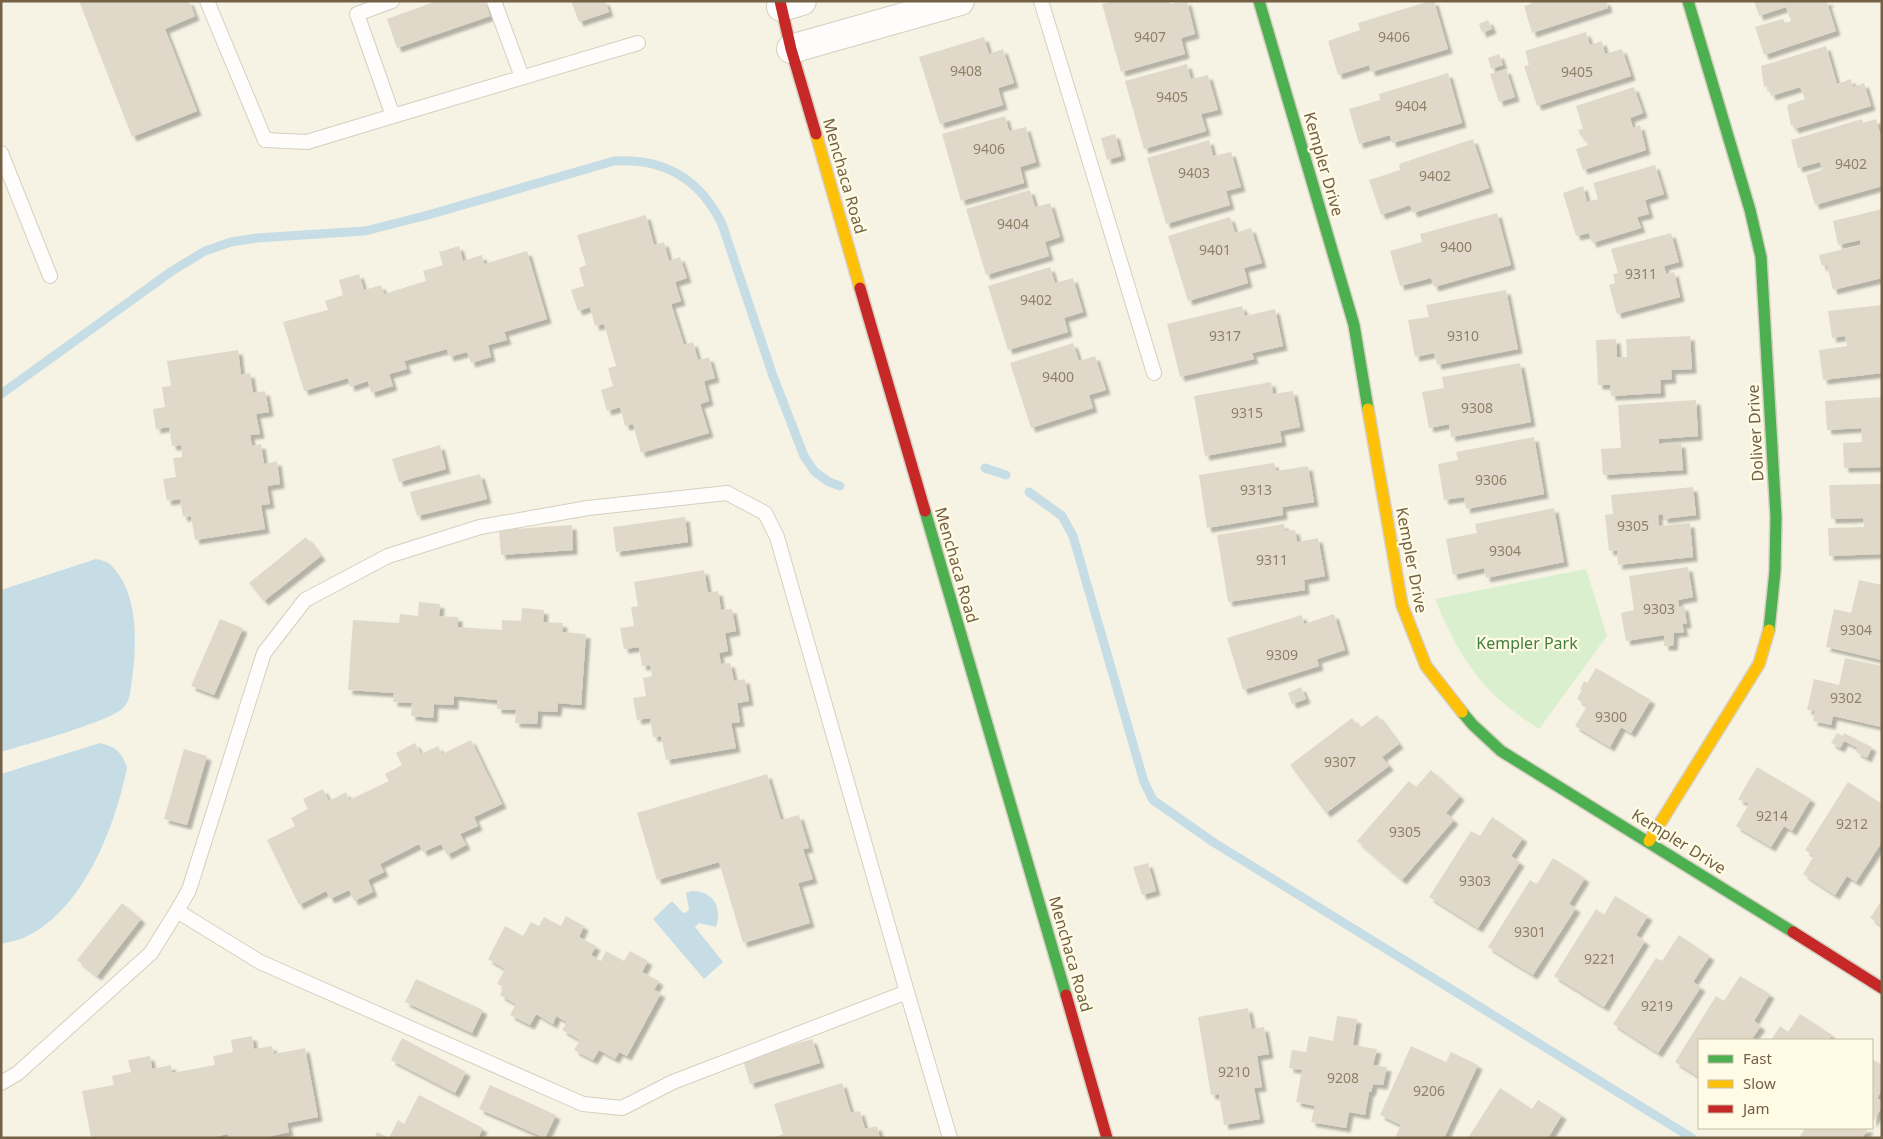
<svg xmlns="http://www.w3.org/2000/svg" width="1883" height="1139" font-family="'Noto Sans',sans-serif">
  <defs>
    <filter id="shadow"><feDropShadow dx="4.5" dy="4.5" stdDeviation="1" flood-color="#0004"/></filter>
  </defs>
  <rect width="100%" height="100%" fill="#f6f3e4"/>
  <!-- green -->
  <path fill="#daefce" d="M1586,569L1607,636L1539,729C1482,693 1461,661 1435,599Z"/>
  <!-- water -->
  <g fill="#c6dde6">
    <path d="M96,559C100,560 106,561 110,564C139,592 137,644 132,680C130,691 131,700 123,708C109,722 24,745 1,752V590Z"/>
    <path d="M100,743C116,747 122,752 127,768C115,827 83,912 23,938C16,941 8,942 1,944V774Z"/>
    <path d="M691,891C713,890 723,908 716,927L699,923L695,927L723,962L704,979L653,919L672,901L682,912L686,913L689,909L686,893Z"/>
  </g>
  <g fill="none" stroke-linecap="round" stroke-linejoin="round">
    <!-- stream -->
    <g stroke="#c6dde6" stroke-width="9">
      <path d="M1,394L172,271L205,251L231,242L257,238L365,231L428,215L614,161C665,158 700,179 722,224L773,376L804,456L815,472L829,482L840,486"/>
      <polyline points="985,468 1006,475"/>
      <polyline points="1029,492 1062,516 1073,536 1144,782 1153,800 1213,842 1692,1138"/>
    </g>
  </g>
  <!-- building -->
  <g fill="#e0d9c9" filter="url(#shadow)">
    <polygon points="79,1 189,1 195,16 165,29 197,111 132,137"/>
    <polygon points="437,1 485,1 490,16 397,48 387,19"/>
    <polygon points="571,1 605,1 609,12 579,22"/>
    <polygon points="1114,1 1169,1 1170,4 1187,1 1195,34 1181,38 1185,54 1121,72 1102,4"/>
    <polygon points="1430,1 1434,1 1448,49 1371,72 1369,65 1338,75 1328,41 1360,30 1358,23"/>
    <polygon points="1530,1 1606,1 1608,8 1532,33 1524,6 1531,4"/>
    <polygon points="1754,1 1830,1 1827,3 1836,31 1764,55 1755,27 1783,19 1785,23 1791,21 1786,7 1759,16"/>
    <polygon points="1488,20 1492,29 1482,33 1479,24"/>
    <polygon points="1586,32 1590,45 1602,41 1605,54 1622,49 1631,76 1537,106 1524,66 1529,65 1525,51"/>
    <polygon points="984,37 989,54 1003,49 1014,83 998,88 1003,105 940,124 919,57"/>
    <polygon points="1826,46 1837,84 1851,79 1853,87 1864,83 1871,106 1794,129 1793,125 1791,126 1787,105 1805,99 1800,87 1771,96 1768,86 1764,87 1761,66"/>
    <polygon points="1499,54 1503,65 1491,69 1488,58"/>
    <polygon points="1187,64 1191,79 1208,75 1218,110 1201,114 1206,131 1144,149 1125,81"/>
    <polygon points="1506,69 1515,97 1499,102 1490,74"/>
    <polygon points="1448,73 1462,123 1392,143 1390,135 1359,144 1349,109 1380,100 1379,94"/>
    <polygon points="1634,87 1643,113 1630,118 1633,128 1640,125 1646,150 1583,170 1576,149 1588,145 1584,136 1581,137 1578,130 1583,129 1576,106"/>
    <polygon points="1005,116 1009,131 1026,127 1036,162 1020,167 1024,183 961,201 942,134"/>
    <polygon points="1862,119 1863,123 1876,119 1882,140 1882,186 1815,205 1806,175 1822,170 1820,162 1798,168 1791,140"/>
    <polygon points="1115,134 1121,156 1107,160 1101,138"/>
    <polygon points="1473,139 1489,188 1413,213 1410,205 1381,215 1369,180 1400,170 1399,164"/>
    <polygon points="1209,140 1213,156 1231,152 1241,187 1226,191 1230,205 1166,224 1147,158"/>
    <polygon points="1655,165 1664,194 1645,200 1649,214 1637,217 1641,228 1592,243 1589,233 1576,236 1563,193 1583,186 1587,202 1598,199 1593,183"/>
    <polygon points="1030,190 1035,207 1050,203 1060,237 1045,242 1049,256 986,275 966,209"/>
    <polygon points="1882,209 1882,278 1833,290 1827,265 1822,266 1819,255 1861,245 1860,240 1838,245 1833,221"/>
    <polygon points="1497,213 1511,265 1434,287 1431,278 1400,286 1390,251 1422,242 1420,234"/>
    <polygon points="646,215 654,245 664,242 669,261 680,257 687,278 675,282 681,301 671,304 684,345 693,342 698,360 709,357 715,378 704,381 709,401 700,404 709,433 641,453 633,424 625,426 620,407 607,411 601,390 613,386 608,368 616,366 604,324 595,326 590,307 578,311 571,290 584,286 579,268 586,265 577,235"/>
    <polygon points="1230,217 1235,233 1251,228 1262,263 1244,268 1248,283 1188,301 1168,236"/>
    <polygon points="1671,233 1679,262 1664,266 1666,274 1674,272 1680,297 1617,314 1609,285 1615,283 1613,274 1618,273 1611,249"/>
    <polygon points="459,246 463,261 482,255 484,264 527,251 547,319 504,332 507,340 488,345 491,357 471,363 467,352 449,357 447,349 404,361 407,369 389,374 393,386 371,393 368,381 350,387 348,378 304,391 283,322 328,310 325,301 343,295 339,280 359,274 364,290 381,285 384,294 426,281 423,271 443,265 439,252"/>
    <polygon points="1050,267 1055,283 1073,278 1083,312 1064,318 1068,332 1008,350 988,286"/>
    <polygon points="1506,290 1518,349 1437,365 1434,353 1415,357 1408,320 1429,317 1426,305"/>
    <polygon points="1882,305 1882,373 1823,380 1819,350 1847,346 1845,336 1832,338 1828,311"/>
    <polygon points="1242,306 1245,316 1275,309 1283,346 1252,353 1254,359 1180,377 1167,324"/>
    <polygon points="1690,336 1692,369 1671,370 1672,379 1660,380 1661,393 1611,396 1610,385 1598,385 1596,340 1616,339 1617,357 1627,357 1626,339"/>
    <polygon points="1073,343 1079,361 1095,356 1106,390 1089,395 1093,408 1031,428 1010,363"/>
    <polygon points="238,350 241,375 250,373 253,393 265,391 269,412 256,414 260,434 250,435 252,446 261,444 264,464 277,461 280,484 267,486 270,504 261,505 265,529 195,540 191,516 183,517 180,499 167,501 163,479 176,477 173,458 182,457 181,445 172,446 169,427 156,429 153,409 165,407 162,387 171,386 167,361"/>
    <polygon points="1520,363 1531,422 1451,437 1449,424 1429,428 1422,392 1444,388 1442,377"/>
    <polygon points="1271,382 1273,394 1293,391 1300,427 1280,431 1282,442 1205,456 1194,396"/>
    <polygon points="1882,397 1882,467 1844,468 1843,443 1862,442 1861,428 1827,430 1825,401"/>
    <polygon points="1696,400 1698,436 1659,439 1659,444 1681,443 1683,470 1603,475 1601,449 1621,448 1618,405"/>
    <polygon points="1534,437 1544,494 1466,509 1464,497 1444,500 1438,464 1458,460 1456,452"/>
    <polygon points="440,445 446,469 399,482 392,459"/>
    <polygon points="1274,463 1276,471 1308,466 1314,502 1282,507 1283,515 1207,528 1199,475"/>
    <polygon points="480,474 487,499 417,516 410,492"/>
    <polygon points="1882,484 1882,554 1829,556 1828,528 1864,527 1863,518 1831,519 1829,485"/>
    <polygon points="1693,487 1696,515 1663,519 1663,514 1658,515 1659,526 1690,523 1693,557 1618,565 1617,550 1609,551 1605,515 1613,514 1611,495"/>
    <polygon points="1554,508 1564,562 1486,578 1484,568 1453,575 1446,539 1477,533 1475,524"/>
    <polygon points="685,517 688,542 616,552 613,527"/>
    <polygon points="1284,524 1285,531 1295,530 1297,542 1318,538 1325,576 1304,580 1305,590 1228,602 1217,535"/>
    <polygon points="572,525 573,550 501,555 499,530"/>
    <polygon points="306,537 321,556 264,601 249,583"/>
    <polygon points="1688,567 1693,597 1678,600 1679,607 1684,606 1687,624 1682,624 1684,632 1674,633 1673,646 1664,646 1664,635 1626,641 1621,613 1634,610 1629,576"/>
    <polygon points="704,570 708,593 718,591 721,610 732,609 736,631 725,633 728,651 719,653 721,664 730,663 734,681 745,679 749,701 737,703 740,722 731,723 736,748 666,760 661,736 653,737 650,718 637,720 633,698 646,696 643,678 652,676 650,665 642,666 639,647 624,649 620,628 634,626 631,607 638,606 634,582"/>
    <polygon points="1859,580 1882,585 1882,660 1826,647 1834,609 1851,613"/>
    <polygon points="419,602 440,604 439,616 458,617 458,627 502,630 502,620 521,621 522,608 544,610 543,622 563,623 562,632 586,634 581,705 558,703 557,712 538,711 537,724 515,723 516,710 497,709 497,700 454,696 454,705 434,704 433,718 411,716 412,703 393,702 394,693 348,690 353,620 399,623 400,614 418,616"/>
    <polygon points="1334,614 1345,650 1317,659 1319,666 1243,690 1227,638 1302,615 1304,624"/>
    <polygon points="220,619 243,628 214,695 191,686"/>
    <polygon points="1845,658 1882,666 1882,727 1833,716 1831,725 1813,721 1815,711 1807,710 1814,679 1839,685"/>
    <polygon points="1596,668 1651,700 1631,733 1621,727 1610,747 1575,726 1587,706 1577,699 1582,690 1580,689 1584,681 1587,683"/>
    <polygon points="1301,687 1306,699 1292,704 1288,693"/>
    <polygon points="1377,715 1399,744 1382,757 1389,766 1326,813 1290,765 1352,718 1360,728"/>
    <polygon points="1837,733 1843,736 1844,733 1872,747 1867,758 1856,752 1858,748 1844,741 1840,748 1831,743"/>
    <polygon points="471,740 502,804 474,817 478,826 460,834 466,845 447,855 441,844 423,852 419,844 380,864 384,872 368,880 373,892 354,901 349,890 330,899 326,891 299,905 267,840 295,826 291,818 308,809 303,799 323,789 329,801 346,792 349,800 389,781 385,774 402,765 396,753 415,743 421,754 438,746 442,754"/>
    <polygon points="184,749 207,756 187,825 164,819"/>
    <polygon points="1757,767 1811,799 1792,831 1784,826 1771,847 1736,826 1749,804 1738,799"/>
    <polygon points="1431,770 1460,796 1446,813 1454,820 1402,880 1357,841 1409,781 1416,787"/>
    <polygon points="767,774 781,820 799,815 809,848 803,849 813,879 798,883 810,923 743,943 719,862 657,880 637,813"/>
    <polygon points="1848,782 1882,804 1882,842 1856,882 1847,876 1835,895 1803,874 1814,856 1805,850"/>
    <polygon points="1492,817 1523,838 1511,856 1520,862 1478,928 1429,897 1471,831 1480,836"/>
    <polygon points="1553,858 1585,878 1569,904 1576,908 1533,975 1488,947 1530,880 1537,884"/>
    <polygon points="1148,863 1156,891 1142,895 1133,867"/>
    <polygon points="1615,896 1648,916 1636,935 1645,941 1604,1007 1554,976 1596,909 1604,915"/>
    <polygon points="1882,900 1882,926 1870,918"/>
    <polygon points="122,903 141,919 97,976 77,960"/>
    <polygon points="566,916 584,926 579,937 596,946 591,955 601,961 606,951 624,961 630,951 648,961 642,972 659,981 654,990 661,993 627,1056 619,1052 615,1059 599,1050 593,1060 574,1050 580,1040 562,1030 567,1022 556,1016 553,1024 536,1014 530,1025 510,1015 516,1004 500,995 504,987 497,984 505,969 488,959 505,926 523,936 531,922 539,926 544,917 561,926"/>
    <polygon points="1679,935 1710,956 1693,982 1701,987 1658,1053 1613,1024 1656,958 1662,961"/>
    <polygon points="1740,976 1770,994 1754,1021 1761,1026 1751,1040 1699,1040 1699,1077 1675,1062 1716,996 1724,1001"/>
    <polygon points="416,979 483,1010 472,1033 405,1002"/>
    <polygon points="1248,1008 1252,1029 1264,1027 1269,1054 1257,1056 1262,1087 1254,1088 1260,1119 1224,1125 1219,1094 1211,1095 1198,1017"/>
    <polygon points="1800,1014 1832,1035 1829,1040 1771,1040 1780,1026 1788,1032"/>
    <polygon points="1337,1016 1357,1019 1353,1045 1377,1049 1373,1065 1387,1067 1383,1085 1373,1084 1371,1092 1369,1092 1365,1115 1349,1112 1346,1128 1311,1122 1315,1106 1296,1102 1302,1070 1289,1068 1292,1050 1306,1052 1309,1036 1333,1041"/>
    <polygon points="252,1036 254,1049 272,1046 274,1054 305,1048 318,1117 287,1123 289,1132 271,1136 271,1138 229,1138 228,1134 208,1138 91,1138 82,1091 114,1085 112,1076 131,1072 128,1060 150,1056 152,1069 171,1065 172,1073 215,1065 213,1056 233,1052 231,1040"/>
    <polygon points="402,1038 466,1072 455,1093 391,1060"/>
    <polygon points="812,1039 820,1063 750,1084 743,1060"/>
    <polygon points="1411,1046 1446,1062 1451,1052 1478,1065 1444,1138 1395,1138 1401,1125 1380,1115"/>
    <polygon points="1872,1059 1882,1065 1882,1090 1877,1098 1882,1102 1882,1107 1872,1123"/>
    <polygon points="842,1083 851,1113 860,1111 865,1129 877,1126 880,1138 774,1138 783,1134 774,1104"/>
    <polygon points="490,1085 556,1115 545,1138 479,1109"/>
    <polygon points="1500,1088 1532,1109 1538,1100 1562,1115 1548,1138 1468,1138"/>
    <polygon points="419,1095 483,1128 478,1138 374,1138 377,1132 389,1138 398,1120 404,1124"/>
    <polygon points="1805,1128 1869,1128 1862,1138 1799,1138"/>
  </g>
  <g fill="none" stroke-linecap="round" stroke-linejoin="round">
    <defs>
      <g id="lane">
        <polyline points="207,1 265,140 307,142 393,116"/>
        <polyline points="392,1 357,14 393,116 638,43"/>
        <polyline points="494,1 522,77"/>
        <polyline points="1041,1 1154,373"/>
        <polyline points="1,153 50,276"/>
        <polyline points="907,992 777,537 765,513 727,493 588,508 480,527 388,556 305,600 264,653 189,890 177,911 260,962 583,1104 622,1108 673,1082 907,992 950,1138"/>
        <polyline points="1,1083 18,1073 151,953 177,911"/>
      </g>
      <g id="street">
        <polyline points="781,7 802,1"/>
        <polyline points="791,49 960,1"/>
      </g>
      <g id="fast">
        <polyline points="1259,1 1354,325 1368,409"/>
        <polyline points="1688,1 1750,210 1761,257 1776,517 1775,571 1769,630"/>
        <polyline points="925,511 1066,995"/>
        <polyline points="1462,712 1473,725 1501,751 1793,932"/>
      </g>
      <g id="slow">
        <polyline points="816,134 860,288"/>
        <polyline points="1368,409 1402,605 1426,666 1462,712"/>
        <polyline points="1649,841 1759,664 1769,630"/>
      </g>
      <g id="jam">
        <polyline points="780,1 791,49 816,134"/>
        <polyline points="860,288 925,511"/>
        <polyline points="1793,932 1882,988"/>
        <polyline points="1066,995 1107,1138"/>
      </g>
    </defs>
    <!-- lane casing -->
    <use href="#lane" stroke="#d5cfc0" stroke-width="16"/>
    <!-- street casing -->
    <use href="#street" stroke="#d5cfc0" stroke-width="30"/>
    <!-- fast casing -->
    <use href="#fast" stroke="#d6d0c1" stroke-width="14"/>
    <!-- slow casing -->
    <use href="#slow" stroke="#d6d0c1" stroke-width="14"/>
    <!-- jam casing -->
    <use href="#jam" stroke="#d6d0c1" stroke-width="14"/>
    <!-- lane -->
    <use href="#lane" stroke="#fefdfb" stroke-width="14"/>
    <!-- street -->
    <use href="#street" stroke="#fefdfb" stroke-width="28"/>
    <!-- fast -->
    <use href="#fast" stroke="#4caf50" stroke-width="11"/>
    <!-- slow -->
    <use href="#slow" stroke="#ffc107" stroke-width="11"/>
    <!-- jam -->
    <use href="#jam" stroke="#c62828" stroke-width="11"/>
  </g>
  <g text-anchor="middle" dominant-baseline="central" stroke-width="4.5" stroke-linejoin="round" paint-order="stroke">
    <!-- number labels -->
    <g font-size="14" fill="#908169">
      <text x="1150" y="36">9407</text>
      <text x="1394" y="36">9406</text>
      <text x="966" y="70">9408</text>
      <text x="1577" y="71">9405</text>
      <text x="1172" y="96">9405</text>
      <text x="1411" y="105">9404</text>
      <text x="989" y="148">9406</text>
      <text x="1851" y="163">9402</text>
      <text x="1194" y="172">9403</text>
      <text x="1435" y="175">9402</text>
      <text x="1013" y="223">9404</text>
      <text x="1456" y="246">9400</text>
      <text x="1215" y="249">9401</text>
      <text x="1641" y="273">9311</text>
      <text x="1036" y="299">9402</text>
      <text x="1225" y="335">9317</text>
      <text x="1463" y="335">9310</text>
      <text x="1058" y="376">9400</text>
      <text x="1477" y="407">9308</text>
      <text x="1247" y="412">9315</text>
      <text x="1491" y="479">9306</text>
      <text x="1256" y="489">9313</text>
      <text x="1633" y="525">9305</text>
      <text x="1505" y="550">9304</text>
      <text x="1272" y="559">9311</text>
      <text x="1659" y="608">9303</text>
      <text x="1856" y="629">9304</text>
      <text x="1282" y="654">9309</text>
      <text x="1846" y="697">9302</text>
      <text x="1611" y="716">9300</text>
      <text x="1340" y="761">9307</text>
      <text x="1772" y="815">9214</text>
      <text x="1852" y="823">9212</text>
      <text x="1405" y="831">9305</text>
      <text x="1475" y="880">9303</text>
      <text x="1530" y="931">9301</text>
      <text x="1600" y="958">9221</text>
      <text x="1657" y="1005">9219</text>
      <text x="1234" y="1071">9210</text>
      <text x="1343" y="1077">9208</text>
      <text x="1429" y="1090">9206</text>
    </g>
    <!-- street labels -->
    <g font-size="16" fill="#736045" stroke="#fffbe5">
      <text transform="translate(1324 164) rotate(74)">Kempler Drive</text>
      <text transform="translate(845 176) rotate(74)">Menchaca Road</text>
      <text transform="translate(1755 433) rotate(-93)">Doliver Drive</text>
      <text transform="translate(1412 560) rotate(79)">Kempler Drive</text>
      <text transform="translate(957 565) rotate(74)">Menchaca Road</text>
      <text transform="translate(1679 841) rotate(32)">Kempler Drive</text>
      <text transform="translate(1071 954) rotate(74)">Menchaca Road</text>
    </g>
    <!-- park labels -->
    <g font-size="16" fill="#438040" stroke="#fffbe5">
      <text x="1527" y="643">Kempler Park</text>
    </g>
  </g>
  <!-- border -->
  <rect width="1883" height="1139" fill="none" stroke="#736045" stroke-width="5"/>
  <!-- legend -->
  <rect x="1698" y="1039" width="175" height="90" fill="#fffbe5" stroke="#c7bda5"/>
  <rect x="1708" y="1055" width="25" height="8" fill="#4caf50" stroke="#c7bda5"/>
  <text x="1743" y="1064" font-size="15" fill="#736045">Fast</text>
  <rect x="1708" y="1080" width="25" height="8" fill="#ffc107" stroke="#c7bda5"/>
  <text x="1743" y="1089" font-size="15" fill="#736045">Slow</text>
  <rect x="1708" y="1105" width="25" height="8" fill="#c62828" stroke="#c7bda5"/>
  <text x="1743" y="1114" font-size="15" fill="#736045">Jam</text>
</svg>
